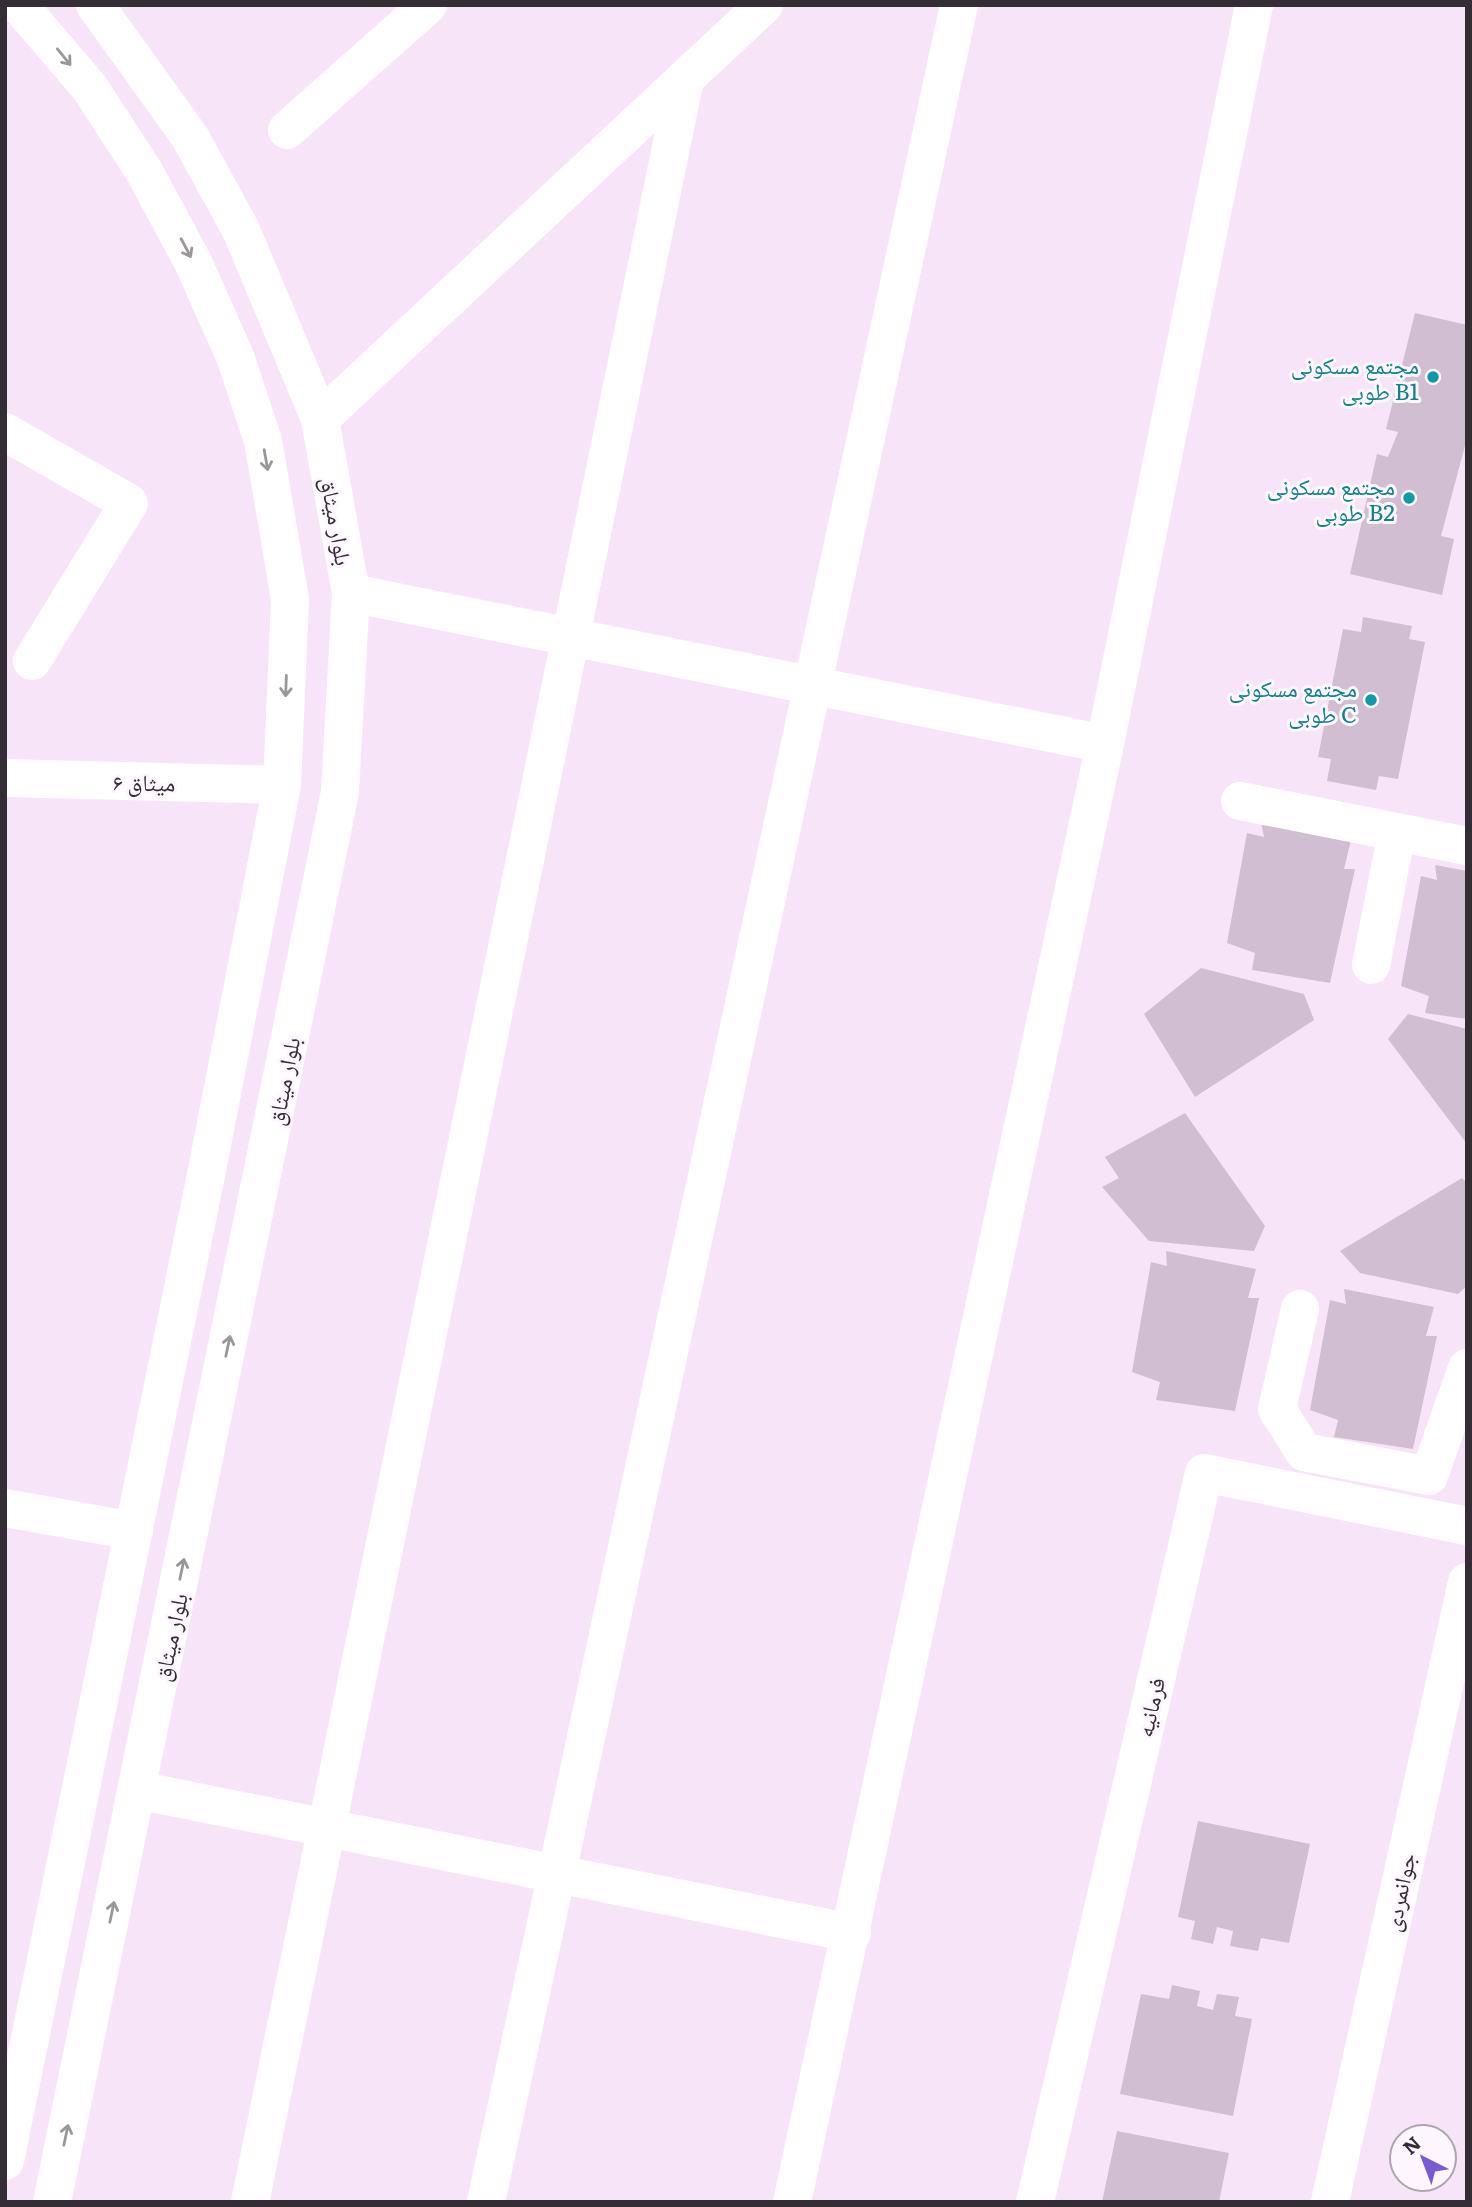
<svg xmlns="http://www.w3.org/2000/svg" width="1472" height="2207" font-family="Literata,'Noto Naskh Arabic',serif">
  <rect width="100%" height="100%" fill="#f8e4f9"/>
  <!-- building -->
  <g fill="#d1bed3">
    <polygon points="1415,313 1467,325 1467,438 1441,536 1454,539 1442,595 1350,574 1377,454 1388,457 1398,432 1386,429"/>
    <polygon points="1363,617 1412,626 1409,639 1425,642 1398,779 1379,776 1376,790 1327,781 1331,759 1318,757 1343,629 1361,632"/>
    <polygon points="1261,822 1351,840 1344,869 1355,869 1330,983 1252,970 1255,953 1227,943 1247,833 1264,837"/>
    <polygon points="1435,865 1467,871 1467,1019 1425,1013 1429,996 1401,986 1421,876 1437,880"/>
    <polygon points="1201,968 1304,994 1314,1020 1195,1097 1144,1014"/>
    <polygon points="1408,1014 1467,1029 1467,1144 1388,1039"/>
    <polygon points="1185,1113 1265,1226 1254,1251 1149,1241 1102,1187 1119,1178 1105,1157"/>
    <polygon points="1462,1178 1467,1183 1467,1286 1458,1294 1360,1273 1340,1251"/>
    <polygon points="1166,1251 1256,1269 1248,1298 1259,1298 1235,1411 1156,1400 1160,1382 1132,1372 1151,1262 1167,1266"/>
    <polygon points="1344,1289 1434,1307 1426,1336 1437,1336 1413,1449 1334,1437 1338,1420 1310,1410 1330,1300 1346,1304"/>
    <polygon points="1198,1821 1310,1844 1289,1943 1261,1938 1258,1951 1230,1946 1233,1931 1217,1927 1213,1944 1191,1939 1195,1921 1178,1917"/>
    <polygon points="1172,1985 1200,1991 1197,2006 1213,2010 1217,1994 1239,1997 1235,2016 1252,2019 1233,2116 1120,2094 1141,1994 1169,1999"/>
    <polygon points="1117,2131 1229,2153 1219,2202 1102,2202"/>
  </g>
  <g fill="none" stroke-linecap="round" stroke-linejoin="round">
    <!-- minor -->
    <g stroke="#fff" stroke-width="38">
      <polyline points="287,130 428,5"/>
      <polyline points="320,419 764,5"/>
      <polyline points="5,432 129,503 32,661"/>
      <polyline points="351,593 1105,744"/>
      <polyline points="5,778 282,785"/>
      <polyline points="1240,801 1467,846"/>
      <polyline points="1371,965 1397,832"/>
      <polyline points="1300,1309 1277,1409 1304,1452 1429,1476 1467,1368"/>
      <polyline points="5,1508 134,1531"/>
      <polyline points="137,1790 852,1933"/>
      <polyline points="5,2161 206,1175 282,785 290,599 263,441 236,359 193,262 145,173 90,88 19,5"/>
      <polyline points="52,2202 340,792 351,593 320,419 241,230 190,137 95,5"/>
      <polyline points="250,2202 685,79"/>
      <polyline points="486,2202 959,5"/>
      <polyline points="792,2202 1105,744 1254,5"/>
      <polyline points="1035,2202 1204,1473 1467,1526"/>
      <polyline points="1330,2202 1467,1582"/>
    </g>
  </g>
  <!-- one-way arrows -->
  <defs><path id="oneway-shaft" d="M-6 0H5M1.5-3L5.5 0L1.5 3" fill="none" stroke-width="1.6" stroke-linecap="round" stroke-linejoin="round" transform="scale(1.75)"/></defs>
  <g stroke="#9a969a">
    <use href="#oneway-shaft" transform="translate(64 57) rotate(51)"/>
    <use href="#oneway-shaft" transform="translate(186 248) rotate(62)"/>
    <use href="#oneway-shaft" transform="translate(266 460) rotate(80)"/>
    <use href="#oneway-shaft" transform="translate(286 686) rotate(92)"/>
    <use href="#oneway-shaft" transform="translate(228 1346) rotate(-78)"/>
    <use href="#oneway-shaft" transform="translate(182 1569) rotate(-78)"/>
    <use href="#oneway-shaft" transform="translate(112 1912) rotate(-78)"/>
    <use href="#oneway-shaft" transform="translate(66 2135) rotate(-78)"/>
  </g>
  <!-- markers -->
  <g fill="#0f9aa8" stroke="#fef6fe" stroke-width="2.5">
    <circle cx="1433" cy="377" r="7"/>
    <circle cx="1409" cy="498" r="7"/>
    <circle cx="1371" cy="700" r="7"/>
  </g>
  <g text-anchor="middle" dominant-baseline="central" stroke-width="6" stroke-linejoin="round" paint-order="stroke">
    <!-- culture labels -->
    <g font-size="23" fill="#0d838f" stroke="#fef6fe" text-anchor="end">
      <text x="1419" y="364">مجتمع مسکونی<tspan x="1419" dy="26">طوبی B1</tspan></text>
      <text x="1395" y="485">مجتمع مسکونی<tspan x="1395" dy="26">طوبی B2</tspan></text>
      <text x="1357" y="687">مجتمع مسکونی<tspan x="1357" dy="26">طوبی C</tspan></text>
    </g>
    <!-- street labels -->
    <g font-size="23" fill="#342d35" stroke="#fef6fe">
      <text transform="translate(338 521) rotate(80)">بلوار میثاق</text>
      <text transform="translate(144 781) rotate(1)">میثاق ۶</text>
      <text transform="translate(282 1081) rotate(-79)">بلوار میثاق</text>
      <text transform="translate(169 1637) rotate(-78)">بلوار میثاق</text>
      <text transform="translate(1149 1707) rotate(-77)">فرمانیه</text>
      <text transform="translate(1398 1892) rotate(-78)">جوانمردی</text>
    </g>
  </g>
  <!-- border -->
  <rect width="1472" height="2207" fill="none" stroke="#342d35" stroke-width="14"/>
  <!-- north arrow -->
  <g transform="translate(1423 2158) rotate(318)"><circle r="33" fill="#fef6fe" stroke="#ada6ae" stroke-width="2"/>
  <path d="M0-5L12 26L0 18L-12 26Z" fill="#775bd5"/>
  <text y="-10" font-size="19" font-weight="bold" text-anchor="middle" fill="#342d35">N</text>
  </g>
</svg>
